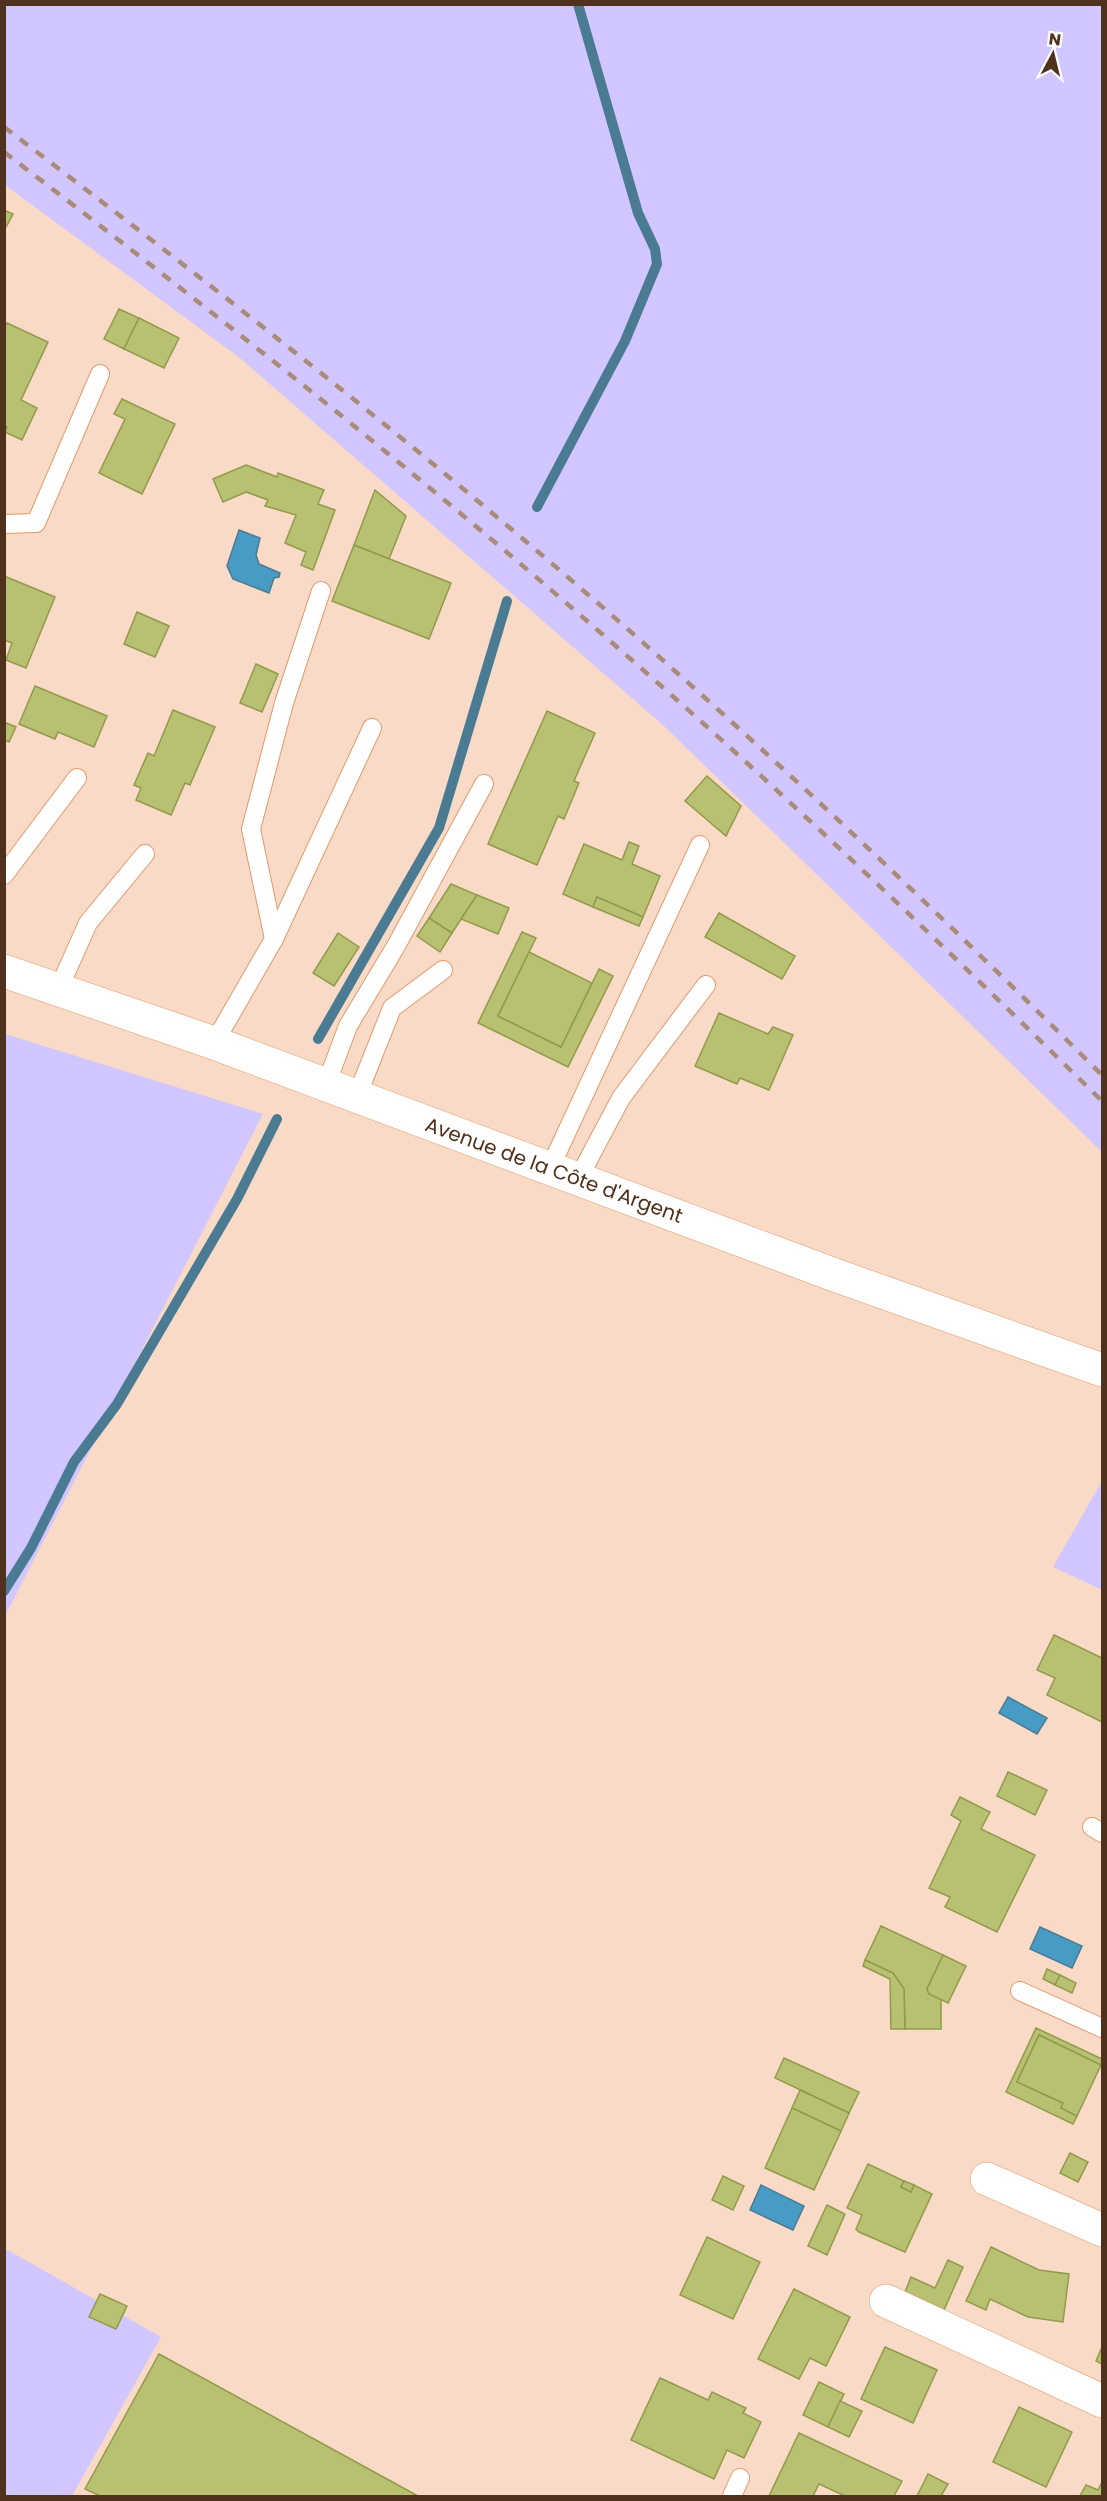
<svg xmlns="http://www.w3.org/2000/svg" width="1107" height="2501" font-family="Poppins,sans-serif">
  <rect width="100%" height="100%" fill="#f8dac7"/>
  <!-- green -->
  <g fill="#d1c6ff">
    <polygon points="4,5 1102,5 1102,1152 664,726 240,358 5,185"/>
    <polygon points="5,1034 263,1114 5,1616 4,1034"/>
    <polygon points="1102,1481 1102,1590 1053,1567"/>
    <polygon points="4,2248 161,2337 72,2496 5,2496"/>
  </g>
  <!-- water -->
  <g fill="#489bc5" stroke="#4a7b93" stroke-width="1.5">
    <polygon points="239,530 260,538 256,555 259,564 280,573 279,577 274,578 269,593 233,579 227,566"/>
    <polygon points="1008,1697 1047,1718 1037,1734 999,1713"/>
    <polygon points="1040,1927 1082,1946 1072,1968 1030,1949"/>
    <polygon points="761,2185 804,2206 793,2230 750,2210"/>
  </g>
  <g fill="none" stroke-linecap="round" stroke-linejoin="round">
    <!-- stream -->
    <g stroke="#4a7b93" stroke-width="10">
      <polyline points="537,507 625,341 657,264 655,249 638,213 578,4"/>
      <polyline points="318,1039 439,828 507,601"/>
      <polyline points="4,1591 31,1548 74,1462 117,1404 237,1199 277,1119"/>
    </g>
  </g>
  <!-- building -->
  <g fill="#b8c072" stroke="#939a49" stroke-width="1.5">
    <polygon points="4,210 13,214 4,231"/>
    <polygon points="119,309 139,318 124,349 104,339"/>
    <polygon points="139,318 179,338 164,368 124,349"/>
    <polygon points="7,323 48,342 21,400 37,408 22,440 5,432 7,427 4,426 4,328"/>
    <polygon points="122,399 175,424 142,494 99,473 125,419 114,414"/>
    <polygon points="246,465 277,477 278,473 324,490 318,504 335,510 313,570 301,565 306,552 285,543 296,515 265,506 268,500 246,492 223,502 213,479"/>
    <polygon points="375,490 406,516 389,559 354,545"/>
    <polygon points="354,545 451,583 429,639 332,601"/>
    <polygon points="4,576 55,597 26,668 6,660 12,643 4,640"/>
    <polygon points="137,612 169,626 155,657 124,644"/>
    <polygon points="256,664 278,674 262,712 240,703"/>
    <polygon points="35,686 107,716 94,747 58,732 55,739 19,724"/>
    <polygon points="173,710 215,727 190,785 185,783 171,815 136,800 141,788 134,785 148,753 154,756"/>
    <polygon points="547,711 595,733 574,781 579,783 564,819 558,816 537,865 488,844"/>
    <polygon points="4,722 16,727 9,742 4,740"/>
    <polygon points="707,776 741,806 726,836 685,801"/>
    <polygon points="629,842 639,846 632,864 660,876 643,917 597,897 593,907 563,894 584,844 622,860"/>
    <polygon points="451,884 477,895 452,933 429,918"/>
    <polygon points="477,895 509,908 498,934 461,919"/>
    <polygon points="597,897 643,917 639,926 593,907"/>
    <polygon points="719,913 795,956 782,979 705,937"/>
    <polygon points="429,918 452,933 440,952 417,936"/>
    <polygon points="522,932 536,938 498,1016 561,1047 599,969 613,976 568,1067 478,1023"/>
    <polygon points="338,933 359,947 334,986 313,973"/>
    <polygon points="529,952 592,983 561,1047 498,1016"/>
    <polygon points="719,1013 768,1034 773,1027 793,1035 769,1090 740,1078 737,1084 695,1066"/>
    <polygon points="1054,1635 1102,1658 1102,1722 1047,1695 1055,1678 1037,1670"/>
    <polygon points="1008,1772 1047,1790 1035,1815 997,1796"/>
    <polygon points="960,1797 990,1812 981,1829 1035,1855 997,1932 945,1907 950,1897 929,1888 961,1821 951,1815"/>
    <polygon points="881,1926 943,1955 927,1989 929,1994 941,1999 941,2029 905,2029 904,1989 893,1973 865,1960"/>
    <polygon points="943,1955 966,1966 948,2003 929,1994 927,1989"/>
    <polygon points="865,1960 893,1973 904,1989 905,2029 891,2029 890,1979 863,1966"/>
    <polygon points="1047,1969 1060,1975 1055,1985 1043,1979"/>
    <polygon points="1060,1975 1076,1983 1072,1993 1055,1985"/>
    <polygon points="1036,2028 1102,2059 1101,2065 1039,2035 1017,2082 1063,2103 1061,2108 1077,2116 1073,2124 1006,2092"/>
    <polygon points="1039,2035 1101,2065 1077,2116 1061,2108 1063,2103 1017,2082"/>
    <polygon points="784,2058 859,2092 849,2113 775,2078"/>
    <polygon points="800,2090 849,2113 841,2131 792,2108"/>
    <polygon points="792,2108 841,2131 814,2190 765,2168"/>
    <polygon points="1070,2153 1088,2162 1078,2182 1060,2173"/>
    <polygon points="868,2164 904,2181 901,2187 911,2192 914,2185 932,2194 905,2252 859,2232 856,2229 862,2215 847,2208"/>
    <polygon points="723,2176 744,2186 733,2210 712,2200"/>
    <polygon points="904,2181 914,2185 911,2192 901,2187"/>
    <polygon points="827,2205 845,2214 827,2255 808,2246"/>
    <polygon points="707,2237 760,2262 733,2319 680,2295"/>
    <polygon points="991,2247 1039,2270 1069,2274 1063,2322 1028,2317 990,2299 986,2310 966,2301"/>
    <polygon points="948,2260 963,2267 944,2310 905,2292 911,2277 935,2288"/>
    <polygon points="794,2289 850,2317 826,2366 810,2358 799,2379 758,2359"/>
    <polygon points="100,2294 127,2306 116,2329 89,2317"/>
    <polygon points="885,2347 937,2370 913,2423 861,2399"/>
    <polygon points="1102,2347 1102,2364 1096,2361"/>
    <polygon points="159,2354 418,2496 100,2496 85,2489"/>
    <polygon points="660,2378 708,2400 712,2392 746,2408 743,2413 761,2422 744,2458 727,2450 714,2479 631,2440"/>
    <polygon points="819,2382 844,2394 828,2427 803,2415"/>
    <polygon points="840,2401 862,2411 849,2437 828,2427"/>
    <polygon points="1019,2407 1072,2432 1046,2487 993,2462"/>
    <polygon points="799,2433 902,2481 894,2496 845,2496 819,2484 813,2496 769,2496"/>
    <polygon points="928,2474 948,2484 941,2496 917,2496"/>
    <polygon points="1102,2482 1102,2496 1080,2496 1086,2485 1098,2490"/>
  </g>
  <g fill="none" stroke-linecap="round" stroke-linejoin="round">
    <defs>
      <g id="lane">
        <polyline points="4,524 36,523 100,374"/>
        <polyline points="4,875 77,778"/>
        <polyline points="274,939 251,829 284,703 321,591"/>
        <polyline points="59,988 88,923 145,854"/>
        <polyline points="214,1043 274,939 372,728"/>
        <polyline points="326,1085 348,1026 396,946 484,784"/>
        <polyline points="357,1096 392,1008 443,970"/>
        <polyline points="550,1168 700,845"/>
        <polyline points="578,1179 621,1098 706,985"/>
        <polyline points="1092,1827 1102,1833"/>
        <polyline points="1020,1991 1102,2028"/>
        <polyline points="732,2496 740,2478"/>
      </g>
      <g id="street">
        <polyline points="987,2179 1102,2230"/>
        <polyline points="886,2301 1102,2401"/>
      </g>
      <polyline id="secondary" points="4,971 214,1043 832,1274 1102,1370"/>
    </defs>
    <!-- lane casing -->
    <use href="#lane" stroke="#e19a6b" stroke-width="20"/>
    <!-- street casing -->
    <use href="#street" stroke="#e19a6b" stroke-width="34"/>
    <!-- secondary casing -->
    <use href="#secondary" stroke="#e19a6b" stroke-width="34"/>
    <!-- lane -->
    <use href="#lane" stroke="#fff" stroke-width="18"/>
    <!-- street -->
    <use href="#street" stroke="#fff" stroke-width="33"/>
    <!-- secondary -->
    <use href="#secondary" stroke="#fff" stroke-width="33"/>
    <!-- rail -->
    <g stroke="#a98b78" stroke-width="4.5" stroke-dasharray="10 10" stroke-linecap="butt">
      <path d="M4,127C221,292 436,460 640,640C799,780 952,926 1102,1075"/>
      <path d="M4,152C219,316 431,483 634,662C795,803 949,951 1102,1101"/>
    </g>
  </g>
  <g text-anchor="middle" dominant-baseline="central" stroke-width="5" stroke-linejoin="round" paint-order="stroke">
    <!-- street labels -->
    <g font-size="20" fill="#4f311e" stroke="#fff">
      <text transform="translate(554 1170) rotate(20)">Avenue de la Côte d'Argent</text>
    </g>
  </g>
  <!-- border -->
  <rect width="1107" height="2501" fill="none" stroke="#4f311e" stroke-width="12"/>
  <!-- north arrow -->
  <g transform="translate(1053 54) rotate(7)" stroke="#ffffff" stroke-width="4.5" paint-order="stroke">
  <path d="M0-4.5L10 22L0 15L-10 22Z" fill="#4f311e"/>
  <text y="-9" font-size="16" font-weight="bold" text-anchor="middle" fill="#4f311e">N</text>
  </g>
</svg>
